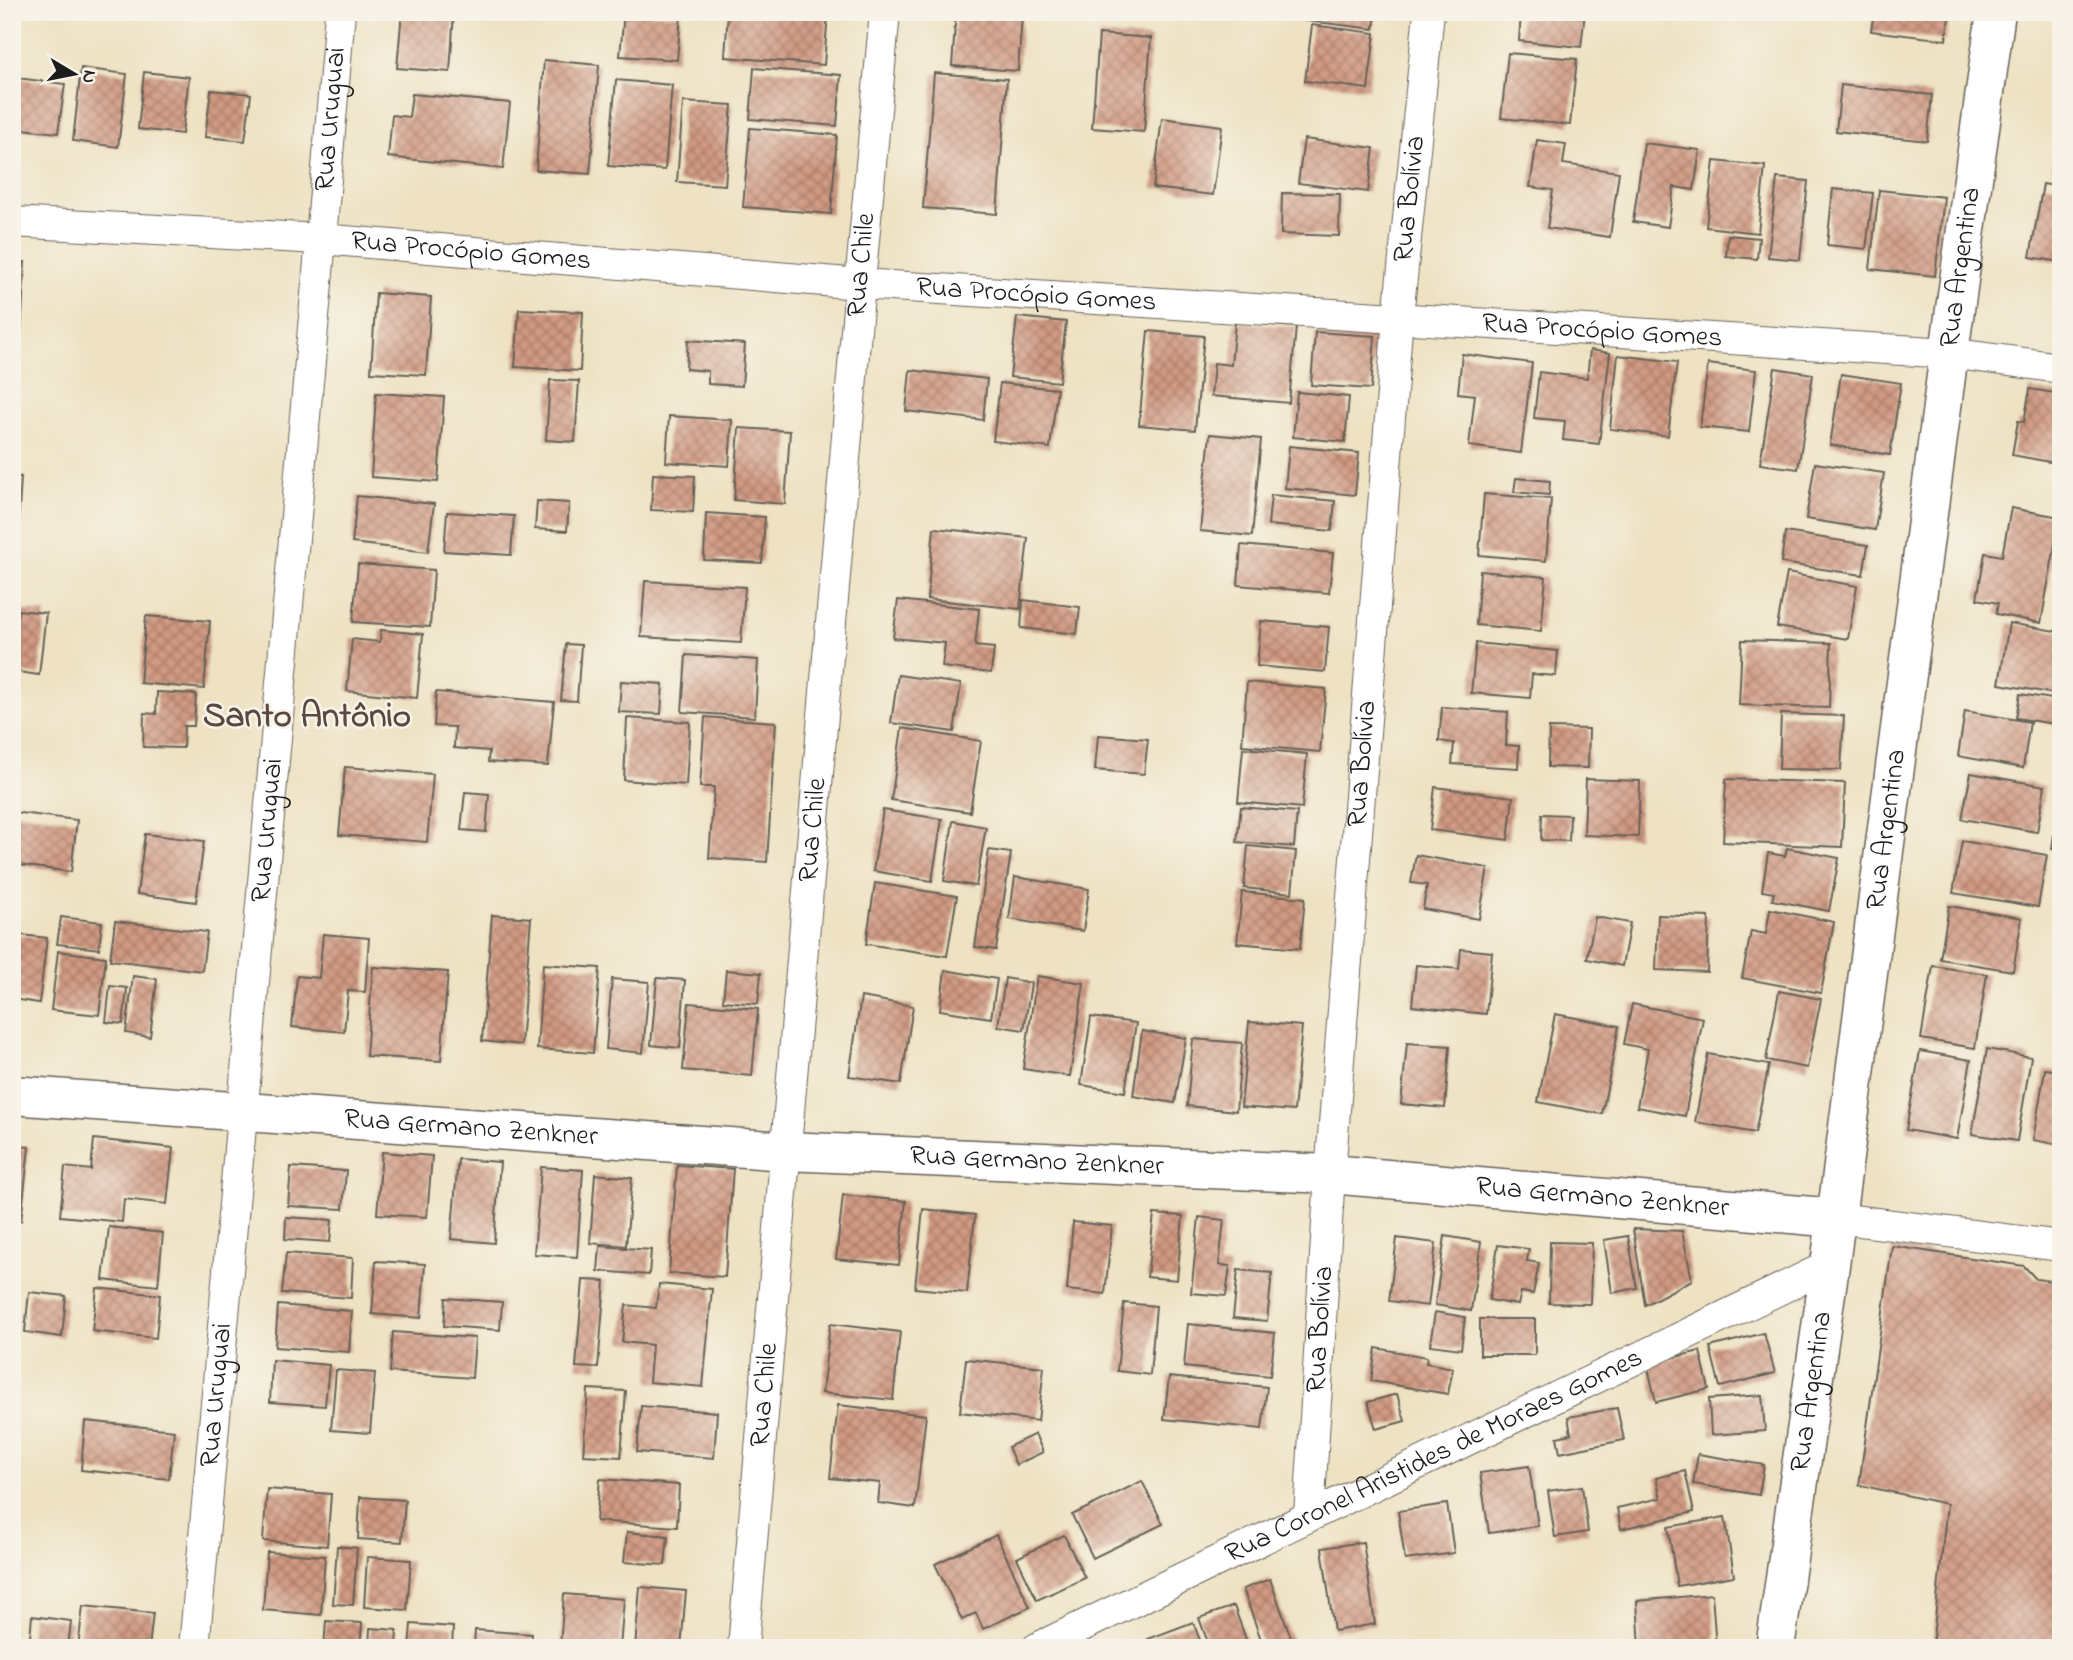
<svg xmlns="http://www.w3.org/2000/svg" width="2073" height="1660" font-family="'Indie Flower',sans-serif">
  <defs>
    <pattern id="building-cross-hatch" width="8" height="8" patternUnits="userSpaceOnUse" patternTransform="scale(1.75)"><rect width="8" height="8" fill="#d19a83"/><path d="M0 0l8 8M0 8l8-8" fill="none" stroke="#a97d6a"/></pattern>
  </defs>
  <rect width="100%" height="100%" fill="#f7f3e8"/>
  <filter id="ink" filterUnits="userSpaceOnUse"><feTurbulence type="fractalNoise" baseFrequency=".0143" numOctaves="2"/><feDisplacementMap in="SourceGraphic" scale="14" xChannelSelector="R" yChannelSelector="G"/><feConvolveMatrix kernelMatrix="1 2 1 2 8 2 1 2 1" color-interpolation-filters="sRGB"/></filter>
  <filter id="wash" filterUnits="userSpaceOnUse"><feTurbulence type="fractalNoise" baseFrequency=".00686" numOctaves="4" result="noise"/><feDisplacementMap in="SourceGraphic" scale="28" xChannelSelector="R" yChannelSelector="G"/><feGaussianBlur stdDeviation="1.57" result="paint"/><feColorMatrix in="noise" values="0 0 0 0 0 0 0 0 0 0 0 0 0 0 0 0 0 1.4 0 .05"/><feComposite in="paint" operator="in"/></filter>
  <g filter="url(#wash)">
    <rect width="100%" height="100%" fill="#eee2c3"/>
    <g id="blocks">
      <!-- building -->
      <g fill="url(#building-cross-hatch)">
        <polygon points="402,12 454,12 450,72 397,68"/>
        <polygon points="624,12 681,15 677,60 620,56"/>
        <polygon points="728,12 828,12 824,65 725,57"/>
        <polygon points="956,12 1022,15 1018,71 952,66"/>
        <polygon points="1267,12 1376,12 1374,29 1267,16"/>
        <polygon points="1521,12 1585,12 1581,47 1519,41"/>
        <polygon points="1874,12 1950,12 1946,40 1871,31"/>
        <polygon points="1312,25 1375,33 1368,89 1305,81"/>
        <polygon points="1099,34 1151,38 1144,132 1092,128"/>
        <polygon points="1508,53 1577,59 1570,125 1501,118"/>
        <polygon points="544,60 599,65 590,174 536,170"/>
        <polygon points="81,68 127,74 118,147 73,141"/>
        <polygon points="754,68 841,75 837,126 750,119"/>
        <polygon points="144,72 189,77 182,134 138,129"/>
        <polygon points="934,73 1007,79 997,214 923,208"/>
        <polygon points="17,78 65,84 58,133 12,128"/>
        <polygon points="616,80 672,85 665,170 608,166"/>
        <polygon points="1841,85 1932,95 1927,141 1836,131"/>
        <polygon points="211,90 251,94 245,141 205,137"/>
        <polygon points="412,94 510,103 503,169 388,157 392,115 409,117"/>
        <polygon points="683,102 732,105 725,185 677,182"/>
        <polygon points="1162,118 1222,126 1213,195 1153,188"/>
        <polygon points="2059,123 2061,123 2061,170 2052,169"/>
        <polygon points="750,128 837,135 831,214 743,207"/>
        <polygon points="1304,139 1374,148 1368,192 1298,183"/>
        <polygon points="1537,140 1566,144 1563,164 1619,172 1610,237 1547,228 1553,190 1530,187"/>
        <polygon points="1644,143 1700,150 1694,190 1674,187 1668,227 1633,222"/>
        <polygon points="1714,161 1765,166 1758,233 1706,227"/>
        <polygon points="1777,178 1808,181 1800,260 1768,257"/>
        <polygon points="2043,184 2061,187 2061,262 2030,257"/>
        <polygon points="1833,189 1873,193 1866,249 1827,245"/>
        <polygon points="1879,190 1944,197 1935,276 1870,269"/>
        <polygon points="1282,193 1340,194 1339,236 1281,234"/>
        <polygon points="1728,235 1759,238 1757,259 1726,256"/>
        <polygon points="12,261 25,262 21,333 12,332"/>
        <polygon points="376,293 431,297 426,375 371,372"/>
        <polygon points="519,309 583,312 580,371 515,367"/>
        <polygon points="1017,317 1066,322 1059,382 1010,377"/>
        <polygon points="1235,322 1296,327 1289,403 1211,396 1214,363 1231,365"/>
        <polygon points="1148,331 1204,336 1195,430 1139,425"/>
        <polygon points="1315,332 1375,336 1371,389 1311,385"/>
        <polygon points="688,340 745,344 742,386 708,384 708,371 686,369"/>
        <polygon points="1590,350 1610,353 1599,444 1563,440 1565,421 1534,418 1539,372 1587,378"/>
        <polygon points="1462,354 1532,363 1521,453 1469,446 1475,395 1458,393"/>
        <polygon points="1618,355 1677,362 1668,436 1610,429"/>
        <polygon points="1708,364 1756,370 1749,432 1700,427"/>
        <polygon points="1775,368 1813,374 1798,469 1760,464"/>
        <polygon points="910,370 987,379 983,420 906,411"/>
        <polygon points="1841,374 1901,383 1890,455 1830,445"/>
        <polygon points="550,380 579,381 575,442 546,440"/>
        <polygon points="1000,383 1057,389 1050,448 993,441"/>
        <polygon points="2030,389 2061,394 2061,464 2012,455 2018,421 2024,422"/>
        <polygon points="1297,392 1349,397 1345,442 1293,437"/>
        <polygon points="376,393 444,397 438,482 371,477"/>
        <polygon points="669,416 732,420 729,466 666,462"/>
        <polygon points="739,428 790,431 785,504 734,500"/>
        <polygon points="1210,434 1261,439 1252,536 1200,531"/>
        <polygon points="1289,446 1359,453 1355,495 1285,488"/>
        <polygon points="1815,463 1884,473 1875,530 1806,519"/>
        <polygon points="653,474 695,476 693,512 651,510"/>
        <polygon points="12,476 21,477 18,526 12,526"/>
        <polygon points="1516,478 1550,481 1549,495 1514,492"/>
        <polygon points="1484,494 1551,499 1546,561 1479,555"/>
        <polygon points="1271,495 1335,501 1332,531 1268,525"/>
        <polygon points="357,496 434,504 428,552 352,543"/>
        <polygon points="537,501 569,503 567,531 535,529"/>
        <polygon points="2011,508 2060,517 2041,623 1996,614 1998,603 1977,599 1985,553 2002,556"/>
        <polygon points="447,512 514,516 511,555 444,551"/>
        <polygon points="706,513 765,517 762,563 704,560"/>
        <polygon points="934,528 1028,538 1020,609 927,599"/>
        <polygon points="1785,532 1868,545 1863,575 1781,563"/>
        <polygon points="1241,545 1333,553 1329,593 1238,585"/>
        <polygon points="358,564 434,570 430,627 353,622"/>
        <polygon points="1480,571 1546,577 1541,631 1476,625"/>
        <polygon points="1787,573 1857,586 1848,639 1777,627"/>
        <polygon points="645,581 745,587 741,643 641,637"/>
        <polygon points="898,600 979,609 975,646 994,648 991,673 942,667 945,643 893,638"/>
        <polygon points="1023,600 1080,607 1077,634 1021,628"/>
        <polygon points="18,610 46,613 39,675 12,671"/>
        <polygon points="146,616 210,621 204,689 140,683"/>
        <polygon points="1261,621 1329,627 1325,672 1257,666"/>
        <polygon points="2009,623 2061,632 2061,695 1999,684"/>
        <polygon points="381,630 423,634 417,698 347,691 352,639 380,642"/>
        <polygon points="1742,640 1831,643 1829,708 1739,705"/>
        <polygon points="1476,643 1558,651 1556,676 1532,674 1530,698 1471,693"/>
        <polygon points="566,644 581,645 577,701 561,700"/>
        <polygon points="686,655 758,660 755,717 682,712"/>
        <polygon points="898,675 961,684 954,732 891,723"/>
        <polygon points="621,681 663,684 661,714 619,712"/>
        <polygon points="1247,682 1326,689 1320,752 1242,745"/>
        <polygon points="157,692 196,694 194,726 184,726 183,748 143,747 144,713 156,714"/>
        <polygon points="436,692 554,702 548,766 488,762 489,751 454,748 455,727 434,726"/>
        <polygon points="2020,694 2059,700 2055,724 2016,718"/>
        <polygon points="1442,707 1508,712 1506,745 1519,746 1518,768 1452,764 1454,743 1439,741"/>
        <polygon points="1965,711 2030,722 2023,768 1958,756"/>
        <polygon points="1781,714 1844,716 1841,770 1779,769"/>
        <polygon points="705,717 776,722 767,862 709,858 714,787 700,787"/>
        <polygon points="627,718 690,722 686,785 624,780"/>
        <polygon points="902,728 981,741 970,812 891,800"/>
        <polygon points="1549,728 1589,729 1588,768 1548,767"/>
        <polygon points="1098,735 1148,739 1144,774 1095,770"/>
        <polygon points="1243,748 1307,754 1302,808 1238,802"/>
        <polygon points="345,767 433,774 427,842 339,835"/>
        <polygon points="1971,773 2045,786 2037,832 1962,819"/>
        <polygon points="1586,779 1640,781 1638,837 1584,835"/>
        <polygon points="1726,779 1845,783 1842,847 1723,842"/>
        <polygon points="1435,787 1513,797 1508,840 1430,830"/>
        <polygon points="465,792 489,794 486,832 461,830"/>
        <polygon points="1241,807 1297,812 1294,847 1237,842"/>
        <polygon points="883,810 942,819 932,881 873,871"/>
        <polygon points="12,812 77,820 71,872 12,864"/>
        <polygon points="1542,814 1570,815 1569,841 1541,840"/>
        <polygon points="2056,820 2061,821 2061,851 2052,849"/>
        <polygon points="953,821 986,827 976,886 944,881"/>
        <polygon points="145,834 204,841 196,902 137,894"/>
        <polygon points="1962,841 2047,855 2038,907 1953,893"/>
        <polygon points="1248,846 1296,851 1292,893 1244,888"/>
        <polygon points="1787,848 1839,858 1829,911 1772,900 1774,893 1762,891 1768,853 1785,856"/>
        <polygon points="989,850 1011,853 996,950 975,947"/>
        <polygon points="1416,855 1488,868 1479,919 1423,909 1427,885 1411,883"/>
        <polygon points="1015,877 1089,889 1083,931 1009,919"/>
        <polygon points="875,883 957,896 947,956 866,944"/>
        <polygon points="1242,892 1305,898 1300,949 1237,943"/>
        <polygon points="1949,906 2022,918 2013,971 1940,959"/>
        <polygon points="1770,909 1834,922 1821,993 1742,978 1751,931 1766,934"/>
        <polygon points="492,915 531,918 521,1045 482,1041"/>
        <polygon points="1658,915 1709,917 1707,972 1656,970"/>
        <polygon points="61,917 102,922 99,949 57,944"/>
        <polygon points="1595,917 1630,923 1622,966 1587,959"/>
        <polygon points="115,921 207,932 202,971 110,960"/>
        <polygon points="12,934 47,938 39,1003 12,999"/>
        <polygon points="323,934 369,938 365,992 348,991 344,1032 292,1027 297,976 319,978"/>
        <polygon points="1461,949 1492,952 1486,1014 1412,1006 1416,965 1459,969"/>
        <polygon points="58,951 106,957 99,1015 51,1010"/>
        <polygon points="543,964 600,968 593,1053 537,1049"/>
        <polygon points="1933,966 1987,974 1975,1048 1921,1039"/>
        <polygon points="373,967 448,972 441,1061 366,1056"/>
        <polygon points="726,970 761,973 758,1004 723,1001"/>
        <polygon points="945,970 997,979 991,1018 940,1010"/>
        <polygon points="133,976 157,979 150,1037 126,1033"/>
        <polygon points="1037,976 1084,983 1070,1076 1023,1069"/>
        <polygon points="657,978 685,980 680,1048 651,1045"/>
        <polygon points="1005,978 1031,983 1024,1030 998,1026"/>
        <polygon points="612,979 649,982 643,1053 606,1049"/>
        <polygon points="110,986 127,988 123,1024 106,1022"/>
        <polygon points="1779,991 1821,999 1807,1068 1766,1060"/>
        <polygon points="861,997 913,1006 901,1084 849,1076"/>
        <polygon points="689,1003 758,1009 752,1076 683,1070"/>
        <polygon points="1632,1004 1703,1018 1685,1116 1637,1107 1648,1049 1624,1044"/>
        <polygon points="1555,1014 1619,1026 1602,1114 1538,1102"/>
        <polygon points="1091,1017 1136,1023 1125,1092 1081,1085"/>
        <polygon points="1249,1022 1302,1026 1294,1111 1241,1107"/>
        <polygon points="1142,1031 1186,1038 1175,1103 1133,1096"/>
        <polygon points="1193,1039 1242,1043 1236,1111 1187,1106"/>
        <polygon points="1407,1043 1450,1046 1445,1108 1401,1104"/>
        <polygon points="1987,1049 2031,1057 2017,1141 1972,1134"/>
        <polygon points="1920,1051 1971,1060 1957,1139 1906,1130"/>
        <polygon points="1708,1054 1769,1065 1755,1133 1695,1122"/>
        <polygon points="2045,1069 2061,1071 2061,1145 2033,1140"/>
        <polygon points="94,1139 173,1148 167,1204 124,1199 122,1222 60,1216 65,1167 91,1170"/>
        <polygon points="12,1145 29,1147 21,1221 12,1220"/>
        <polygon points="382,1152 432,1156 427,1217 377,1214"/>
        <polygon points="458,1159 500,1162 494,1243 451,1239"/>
        <polygon points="677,1165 733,1169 725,1277 669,1273"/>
        <polygon points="291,1167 346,1171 343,1209 288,1206"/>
        <polygon points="541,1167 583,1170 577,1257 534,1254"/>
        <polygon points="595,1174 632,1178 626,1246 590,1243"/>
        <polygon points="843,1195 906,1201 899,1265 836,1259"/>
        <polygon points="923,1209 975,1215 967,1293 915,1288"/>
        <polygon points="1154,1214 1183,1216 1177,1280 1147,1277"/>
        <polygon points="286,1217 332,1220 330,1242 285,1239"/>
        <polygon points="1199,1217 1224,1220 1219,1265 1230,1266 1226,1296 1191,1293"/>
        <polygon points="1073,1222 1112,1226 1105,1294 1067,1290"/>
        <polygon points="109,1227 163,1233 158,1286 103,1280"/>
        <polygon points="1633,1229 1682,1231 1692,1280 1645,1305"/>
        <polygon points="1445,1236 1481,1242 1471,1311 1435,1305"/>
        <polygon points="1628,1236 1637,1288 1612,1293 1604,1240"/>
        <polygon points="1397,1238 1436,1243 1428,1306 1389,1301"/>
        <polygon points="1550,1242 1592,1243 1590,1304 1549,1303"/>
        <polygon points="1498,1245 1529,1249 1527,1261 1539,1263 1533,1294 1521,1292 1518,1305 1489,1300"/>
        <polygon points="600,1246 651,1250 649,1275 598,1271"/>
        <polygon points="1892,1246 2024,1266 2036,1279 2061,1282 2061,1648 1932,1648 1947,1504 1859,1485"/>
        <polygon points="286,1253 353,1258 351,1298 282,1293"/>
        <polygon points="376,1261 425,1264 421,1318 372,1314"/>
        <polygon points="1238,1270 1272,1273 1267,1321 1233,1318"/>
        <polygon points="583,1280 605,1281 598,1368 576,1367"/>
        <polygon points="659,1284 712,1289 703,1387 649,1382 652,1345 622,1342 626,1305 656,1308"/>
        <polygon points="97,1288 160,1295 156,1338 92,1331"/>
        <polygon points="29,1292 66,1296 62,1337 25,1332"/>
        <polygon points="446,1298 502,1302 500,1330 444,1326"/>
        <polygon points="1124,1303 1156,1306 1150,1375 1117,1371"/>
        <polygon points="278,1305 352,1311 349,1352 275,1347"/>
        <polygon points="1435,1312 1465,1317 1461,1349 1430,1345"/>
        <rect x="1480" y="1319" width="55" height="36"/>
        <polygon points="830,1324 900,1332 893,1400 822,1393"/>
        <polygon points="1188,1324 1275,1333 1270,1376 1184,1367"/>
        <polygon points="393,1332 475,1338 472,1378 390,1372"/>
        <polygon points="1764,1333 1775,1373 1720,1387 1710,1347"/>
        <polygon points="1376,1348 1427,1357 1426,1363 1453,1368 1448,1394 1371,1381"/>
        <polygon points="1700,1351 1709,1389 1656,1402 1647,1364"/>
        <polygon points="966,1359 1044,1367 1038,1421 960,1412"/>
        <polygon points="272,1360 329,1365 325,1406 270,1402"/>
        <polygon points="336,1370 375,1373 370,1433 331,1430"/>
        <polygon points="1169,1377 1267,1387 1262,1429 1164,1419"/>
        <polygon points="588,1389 626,1391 621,1457 583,1455"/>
        <polygon points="1397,1394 1405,1421 1376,1429 1368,1402"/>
        <polygon points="1762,1395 1765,1431 1711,1435 1709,1399"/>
        <polygon points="838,1405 926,1415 915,1508 878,1503 880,1483 830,1478"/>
        <polygon points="641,1406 717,1412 714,1458 637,1452"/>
        <polygon points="1617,1408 1624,1440 1560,1453 1557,1437 1571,1434 1568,1417"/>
        <polygon points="85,1421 174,1430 169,1479 81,1470"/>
        <polygon points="1035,1434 1043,1452 1016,1465 1008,1447"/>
        <polygon points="1698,1454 1764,1465 1759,1495 1693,1484"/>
        <polygon points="1529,1466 1538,1526 1489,1533 1480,1473"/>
        <polygon points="1685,1471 1694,1512 1621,1529 1617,1508 1661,1498 1656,1478"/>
        <polygon points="600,1479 679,1485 677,1527 596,1521"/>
        <polygon points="1142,1481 1163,1524 1093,1558 1072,1515"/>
        <polygon points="1582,1486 1588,1532 1555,1537 1548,1491"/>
        <polygon points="267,1489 331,1494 327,1546 263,1541"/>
        <polygon points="360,1497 405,1500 402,1542 358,1539"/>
        <polygon points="1447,1504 1454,1553 1405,1560 1398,1511"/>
        <polygon points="1725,1517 1734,1576 1677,1586 1668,1527"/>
        <polygon points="627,1532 668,1536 665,1565 624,1562"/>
        <polygon points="996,1535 1030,1607 983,1629 976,1613 962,1620 935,1564"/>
        <polygon points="1064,1535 1085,1578 1037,1600 1017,1558"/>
        <polygon points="1363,1542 1375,1624 1334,1631 1322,1548"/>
        <polygon points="337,1546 357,1548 353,1605 333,1604"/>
        <polygon points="267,1552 325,1556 321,1615 263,1610"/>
        <polygon points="367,1557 411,1560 407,1610 364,1607"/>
        <polygon points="1270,1579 1293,1643 1280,1648 1264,1648 1243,1589"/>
        <polygon points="640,1587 686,1591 681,1648 635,1648"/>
        <polygon points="564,1594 624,1599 620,1648 560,1647"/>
        <polygon points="1712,1594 1716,1648 1640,1648 1637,1601"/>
        <polygon points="83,1606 153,1613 149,1648 78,1648"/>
        <polygon points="1234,1606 1249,1648 1210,1648 1199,1618"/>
        <polygon points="32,1616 71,1621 68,1648 29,1648"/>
        <polygon points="326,1621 362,1623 360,1648 324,1648"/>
        <polygon points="1193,1622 1203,1648 1151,1648 1148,1639"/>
        <polygon points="411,1624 453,1627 452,1648 409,1648"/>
        <polygon points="370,1628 397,1630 396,1648 369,1648"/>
        <polygon points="475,1630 532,1634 531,1648 474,1648"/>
        <polygon points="254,1640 309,1644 308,1648 254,1648"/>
      </g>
    </g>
  </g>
  <g filter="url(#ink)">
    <use href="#blocks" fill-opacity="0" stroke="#666156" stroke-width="2"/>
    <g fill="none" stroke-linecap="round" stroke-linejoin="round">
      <defs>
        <g id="street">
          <path id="s1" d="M12,222L321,239L860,284L1949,353L2061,368"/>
          <polyline points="1836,1218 2061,1246"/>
          <path id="s2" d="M1309,1516L1330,1174L1398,317L1429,12"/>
          <path id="s3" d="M194,1648L321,239L340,12"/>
          <path id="s4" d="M743,1648L860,284L885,12"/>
          <path id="s5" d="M1037,1648L1830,1265"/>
        </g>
        <g id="secondary">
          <path id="s6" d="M12,1095L785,1151L1330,1174L1836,1218"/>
          <path id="s7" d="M1775,1648L1830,1265L1949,353L1996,12"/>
        </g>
      </defs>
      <!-- street casing -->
      <use href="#street" stroke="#666156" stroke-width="32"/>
      <!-- secondary casing -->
      <use href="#secondary" stroke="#666156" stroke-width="41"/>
      <!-- street -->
      <use href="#street" stroke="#fff" stroke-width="30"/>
      <!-- secondary -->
      <use href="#secondary" stroke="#fff" stroke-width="38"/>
    </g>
  </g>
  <g text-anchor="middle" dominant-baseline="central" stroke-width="5" stroke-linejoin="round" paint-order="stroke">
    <!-- street labels -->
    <g font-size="28" fill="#1c1c1c" stroke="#f7f3e8">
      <text stroke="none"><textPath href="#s3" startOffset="1535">Rua Uruguai</textPath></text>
      <text stroke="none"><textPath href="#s2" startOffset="1321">Rua Bolívia</textPath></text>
      <text stroke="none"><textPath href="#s1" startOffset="460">Rua Procópio Gomes</textPath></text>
      <text stroke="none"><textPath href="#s4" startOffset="1388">Rua Chile</textPath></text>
      <text stroke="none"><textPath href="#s7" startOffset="1393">Rua Argentina</textPath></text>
      <text stroke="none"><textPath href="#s1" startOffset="1027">Rua Procópio Gomes</textPath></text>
      <text stroke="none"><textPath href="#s1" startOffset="1594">Rua Procópio Gomes</textPath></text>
      <text stroke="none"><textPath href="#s2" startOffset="754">Rua Bolívia</textPath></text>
      <text stroke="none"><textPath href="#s3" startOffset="821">Rua Uruguai</textPath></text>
      <text stroke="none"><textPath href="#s4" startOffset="821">Rua Chile</textPath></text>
      <text stroke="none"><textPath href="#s7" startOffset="826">Rua Argentina</textPath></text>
      <text stroke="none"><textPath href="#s6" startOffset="460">Rua Germano Zenkner</textPath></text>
      <text stroke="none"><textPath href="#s6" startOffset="1027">Rua Germano Zenkner</textPath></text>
      <text stroke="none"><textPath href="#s6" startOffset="1594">Rua Germano Zenkner</textPath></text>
      <text stroke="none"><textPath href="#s2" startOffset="187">Rua Bolívia</textPath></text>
      <text stroke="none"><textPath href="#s7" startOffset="259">Rua Argentina</textPath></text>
      <text stroke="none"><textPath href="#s3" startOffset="254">Rua Uruguai</textPath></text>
      <text stroke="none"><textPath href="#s4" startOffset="254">Rua Chile</textPath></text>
      <text stroke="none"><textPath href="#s5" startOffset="441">Rua Coronel Aristides de Moraes Gomes</textPath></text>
    </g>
    <!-- district labels -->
    <g font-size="35" font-weight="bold" fill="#5b4840" stroke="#f7f3e8">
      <text x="307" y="717">Santo Antônio</text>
    </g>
  </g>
  <!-- margin -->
  <rect width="2073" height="1660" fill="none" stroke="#f7f3e8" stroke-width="42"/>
  <!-- north arrow -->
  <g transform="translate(74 74) rotate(100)" stroke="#f7f3e8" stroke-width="5" paint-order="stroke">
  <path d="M0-5L12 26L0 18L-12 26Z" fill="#1c1c1c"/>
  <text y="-10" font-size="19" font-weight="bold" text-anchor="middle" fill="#1c1c1c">N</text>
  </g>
</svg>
